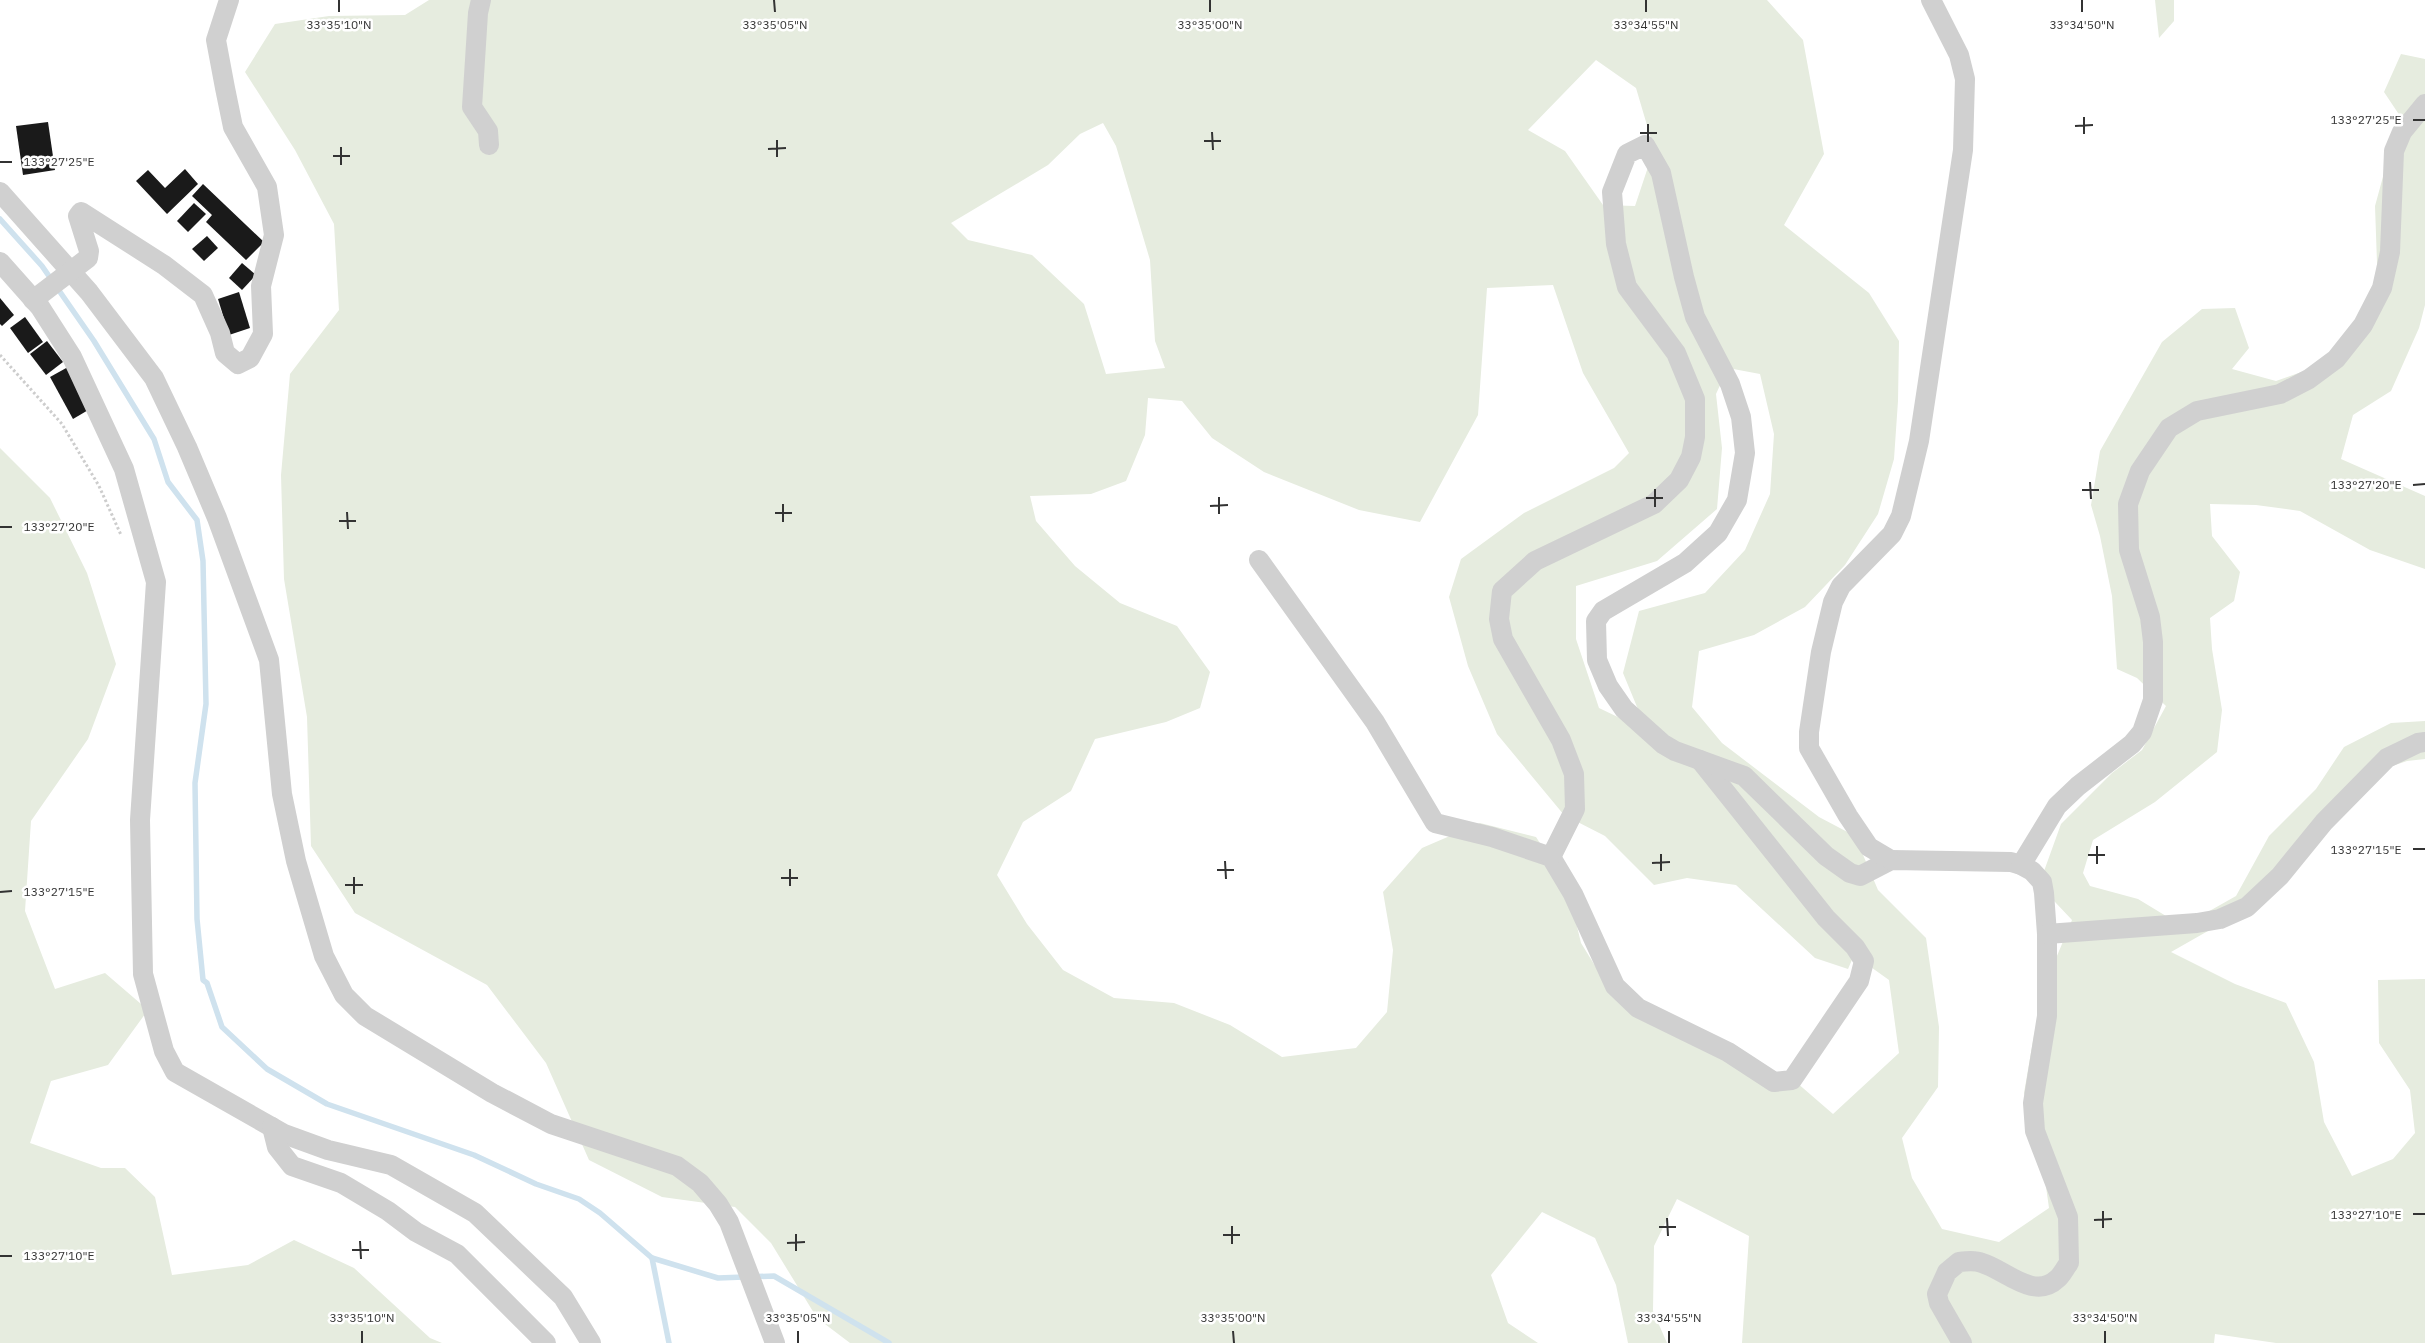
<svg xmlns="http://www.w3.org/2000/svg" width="2425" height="1343" font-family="'IBM Plex Sans',sans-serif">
  <rect width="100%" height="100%" fill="#fff"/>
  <!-- green -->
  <g fill="#e6ecdf" fill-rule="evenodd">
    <path d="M429,0H1767L1803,40L1824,154L1784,225L1869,293L1899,341L1898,401L1894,459L1878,514L1845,565L1805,607L1754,635L1699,651L1692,707L1722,743L1819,817L1855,836L1878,890L1926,938L1939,1027L1938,1087L1902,1138L1912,1178L1942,1229L1999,1242L2049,1208L2041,1151L2024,1093L2034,1035L2049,975L2072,920L2039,885L2061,824L2112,773L2142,750L2166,706L2137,678L2117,669L2112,596L2100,536L2091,505L2100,451L2162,342L2202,309L2235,308L2249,348L2232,369L2276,381L2318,366L2376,308L2377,263L2375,206L2390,151L2408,128L2384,92L2401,54L2425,59V305L2419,328L2391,391L2353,415L2341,459L2425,496V569L2370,550L2300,511L2256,505L2210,504L2212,536L2240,572L2234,601L2210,618L2212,649L2222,710L2217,752L2155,802L2093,840L2083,873L2090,886L2138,899L2166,916L2190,922L2236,896L2269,836L2316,789L2344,747L2391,723L2425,721V759L2407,761L2357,778L2313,832L2215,927L2171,952L2235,984L2286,1003L2314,1062L2324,1122L2352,1176L2393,1159L2415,1133L2410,1090L2379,1043L2378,980L2425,979V1343H2276L2215,1334L2214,1343H1742L1749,1236L1677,1199L1654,1246L1653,1311L1667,1343H1628L1616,1285L1595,1238L1542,1212L1491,1275L1508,1323L1538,1343H850L817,1318L771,1243L735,1207L662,1197L589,1160L546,1063L487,985L355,913L311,846L307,717L284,579L281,475L290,374L339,310L334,224L295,150L245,72L275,24L329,16L405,15ZM1596,60L1636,88L1654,149L1635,206L1603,205L1565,151L1528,130ZM1103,123L1116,146L1150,260L1155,341L1165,368L1106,374L1084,304L1032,255L968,240L951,223L1048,165L1080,134ZM1553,285L1583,373L1629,453L1614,468L1524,513L1461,559L1449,597L1468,666L1497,734L1564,815L1605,836L1654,885L1687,878L1736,885L1815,958L1848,969L1854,955L1889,980L1899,1053L1833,1114L1796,1082L1613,995L1581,943L1567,885L1536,837L1480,823L1422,848L1383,892L1393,950L1387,1012L1356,1048L1282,1057L1230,1025L1174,1003L1114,998L1063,970L1027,924L997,875L1023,822L1071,791L1095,739L1166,722L1200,708L1210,672L1177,626L1120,603L1075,566L1036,521L1030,496L1091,494L1126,481L1145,435L1148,398L1182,401L1212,438L1264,472L1359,510L1420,522L1478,415L1487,288ZM1728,368L1760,374L1774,434L1770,494L1745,550L1705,593L1639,611L1623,673L1647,731L1599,708L1576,639V586L1657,561L1717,509L1722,448L1716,394Z"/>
    <polygon points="2155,0 2174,0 2174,21 2159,38"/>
    <polygon points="0,448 50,498 87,573 116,664 88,739 31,821 25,911 55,989 105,973 148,1010 108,1065 51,1081 30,1143 101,1168 125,1168 155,1197 172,1275 248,1265 294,1240 354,1268 430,1338 442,1343 0,1343"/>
  </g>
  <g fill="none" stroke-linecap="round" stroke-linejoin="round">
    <!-- stream -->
    <g stroke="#cfe2ee" stroke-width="5.5">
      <polyline points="0,219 42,266 94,341 154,439 168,482 197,520 203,561 206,704 195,783 197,919 203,980 207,983 222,1027 267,1069 327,1104 474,1155 536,1184 579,1199 600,1213 652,1258 718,1278 774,1276 889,1343"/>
      <polyline points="652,1258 669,1343"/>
    </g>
  </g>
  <!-- building -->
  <g fill="#1a1a1a">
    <polygon points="48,122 55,170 23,175 16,126"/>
    <polygon points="185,169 198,184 167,214 136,181 148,170 165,188"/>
    <polygon points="203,184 264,242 246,260 206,222 212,215 192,196"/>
    <polygon points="194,203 206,214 188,232 177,221"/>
    <polygon points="207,236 218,248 204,261 192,249"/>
    <polygon points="242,263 256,275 242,290 229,278"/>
    <polygon points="239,292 250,328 229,335 218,299"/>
    <polygon points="0,298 14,315 2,326 0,324"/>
    <polygon points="25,317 43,342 28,353 10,328"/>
    <polygon points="47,341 63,362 46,375 30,354"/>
    <polygon points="68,367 90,409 73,419 50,377"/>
  </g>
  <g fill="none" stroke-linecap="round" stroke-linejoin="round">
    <!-- path -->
    <polyline stroke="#cdcdcd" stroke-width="3" stroke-dasharray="2.5 2.5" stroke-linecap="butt" points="0,355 62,424 99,486 121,535"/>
    <!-- minor -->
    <g stroke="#d0d0d0" stroke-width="20">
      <polyline points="481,0 478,13 472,107 488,131 489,145"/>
      <polyline points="0,192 89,292 154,378 187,447 217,518 269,660 282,794 296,861 324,956 344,995 365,1016 492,1093 551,1124 677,1166 700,1183 718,1204 729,1222 775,1343"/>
      <polyline points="0,262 40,307 72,357 124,469 156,582 140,820 143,974 164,1051 175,1072 284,1134 328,1150 391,1165 475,1213 563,1297 591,1343"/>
      <polyline points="33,300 88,258 89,251 78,216 81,212 164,265 203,295 220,333 225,353 238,364 250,358 263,334 261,286 274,235 267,187 233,127 225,88 216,40 229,0"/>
      <polyline points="1259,560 1375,722 1435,823 1492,837 1551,857 1573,894 1615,986 1638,1008 1728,1052 1774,1082 1792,1080 1859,981 1864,961 1855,947 1826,918 1700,760"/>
      <path d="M1551,857L1575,809L1574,774L1561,740L1503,639L1499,619L1502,591L1535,561L1654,504L1679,480L1691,457L1695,437V399L1676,353L1627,287L1616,244L1612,192L1627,154L1645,145L1661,173L1684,277L1695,317L1730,384L1741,417L1745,453L1737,500L1718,533L1685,563L1603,611L1596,621L1597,660L1608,686L1624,709L1663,744L1675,751L1744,776L1826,856L1850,873L1860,876L1891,860L2011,862L2021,865L2032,871L2042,882L2044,893L2047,934V1016L2033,1103L2035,1131L2068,1217L2069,1263C2065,1268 2062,1275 2057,1279C2034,1301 2004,1269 1982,1263C1975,1260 1967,1261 1959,1262L1947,1272L1937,1294L1939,1303L1962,1343"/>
      <polyline points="1891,860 1869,847 1848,816 1809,748 1809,732 1821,652 1833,602 1841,586 1892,534 1901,516 1919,441 1963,150 1965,79 1959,55 1931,0"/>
      <polyline points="2021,865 2057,806 2078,786 2132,744 2142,732 2153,700 2153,642 2150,617 2129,550 2128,504 2140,471 2169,428 2197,411 2280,394 2309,379 2336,359 2363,325 2382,288 2390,252 2394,151 2402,132 2425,104"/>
      <polyline points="2047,934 2197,923 2220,919 2247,907 2280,876 2324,822 2387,758 2418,743 2425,742"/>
      <polyline points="272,1127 277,1147 292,1166 341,1183 388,1211 416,1232 457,1254 546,1343"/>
    </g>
  </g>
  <!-- ticks -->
  <path fill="none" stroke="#333" stroke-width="2" d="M339,0V12M774,0L775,12M1210,0V12M1646,0V12M2082,0V12M2084,117V134M2413,120H2425M1648,124V142M2075,126L2093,125M1212,132L1213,150M1640,133H1657M777,140V157M1204,141H1221M341,147V165M768,149L786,148M333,156H350M0,162H12M2090,482L2091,499M2413,485L2425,484M1655,489V507M2082,490H2099M1219,497V514M1646,498H1663M783,504V522M1210,506L1228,505M347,512L348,529M775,513H792M339,521H356M0,527H12M2097,846V864M2413,849H2425M1661,854V871M2088,855H2105M1225,861L1226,879M1652,863L1670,862M790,869V886M1217,870H1234M354,877V894M781,878H798M345,885H363M0,892L12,891M2103,1211V1228M2413,1214H2425M1667,1218L1668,1236M2094,1220L2112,1219M1232,1226V1244M1659,1227H1676M796,1234V1251M1223,1235H1240M360,1241L361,1259M787,1243L805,1242M352,1250H369M0,1256H12M362,1331V1343M798,1331V1343M1233,1331L1234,1343M1669,1331V1343M2105,1331V1343"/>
  <g font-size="12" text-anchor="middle" fill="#333" stroke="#fff" stroke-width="5" stroke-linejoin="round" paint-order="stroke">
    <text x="339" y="29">33°35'10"N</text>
    <text x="775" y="29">33°35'05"N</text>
    <text x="1210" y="29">33°35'00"N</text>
    <text x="1646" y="29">33°34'55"N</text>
    <text x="2082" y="29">33°34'50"N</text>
    <text x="2366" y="124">133°27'25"E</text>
    <text x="59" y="166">133°27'25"E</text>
    <text x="2366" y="489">133°27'20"E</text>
    <text x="59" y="531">133°27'20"E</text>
    <text x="2366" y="854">133°27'15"E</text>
    <text x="59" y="896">133°27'15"E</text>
    <text x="2366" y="1219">133°27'10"E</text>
    <text x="59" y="1260">133°27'10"E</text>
    <text x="362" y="1322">33°35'10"N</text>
    <text x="798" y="1322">33°35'05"N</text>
    <text x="1233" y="1322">33°35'00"N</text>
    <text x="1669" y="1322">33°34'55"N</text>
    <text x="2105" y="1322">33°34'50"N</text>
  </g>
</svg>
